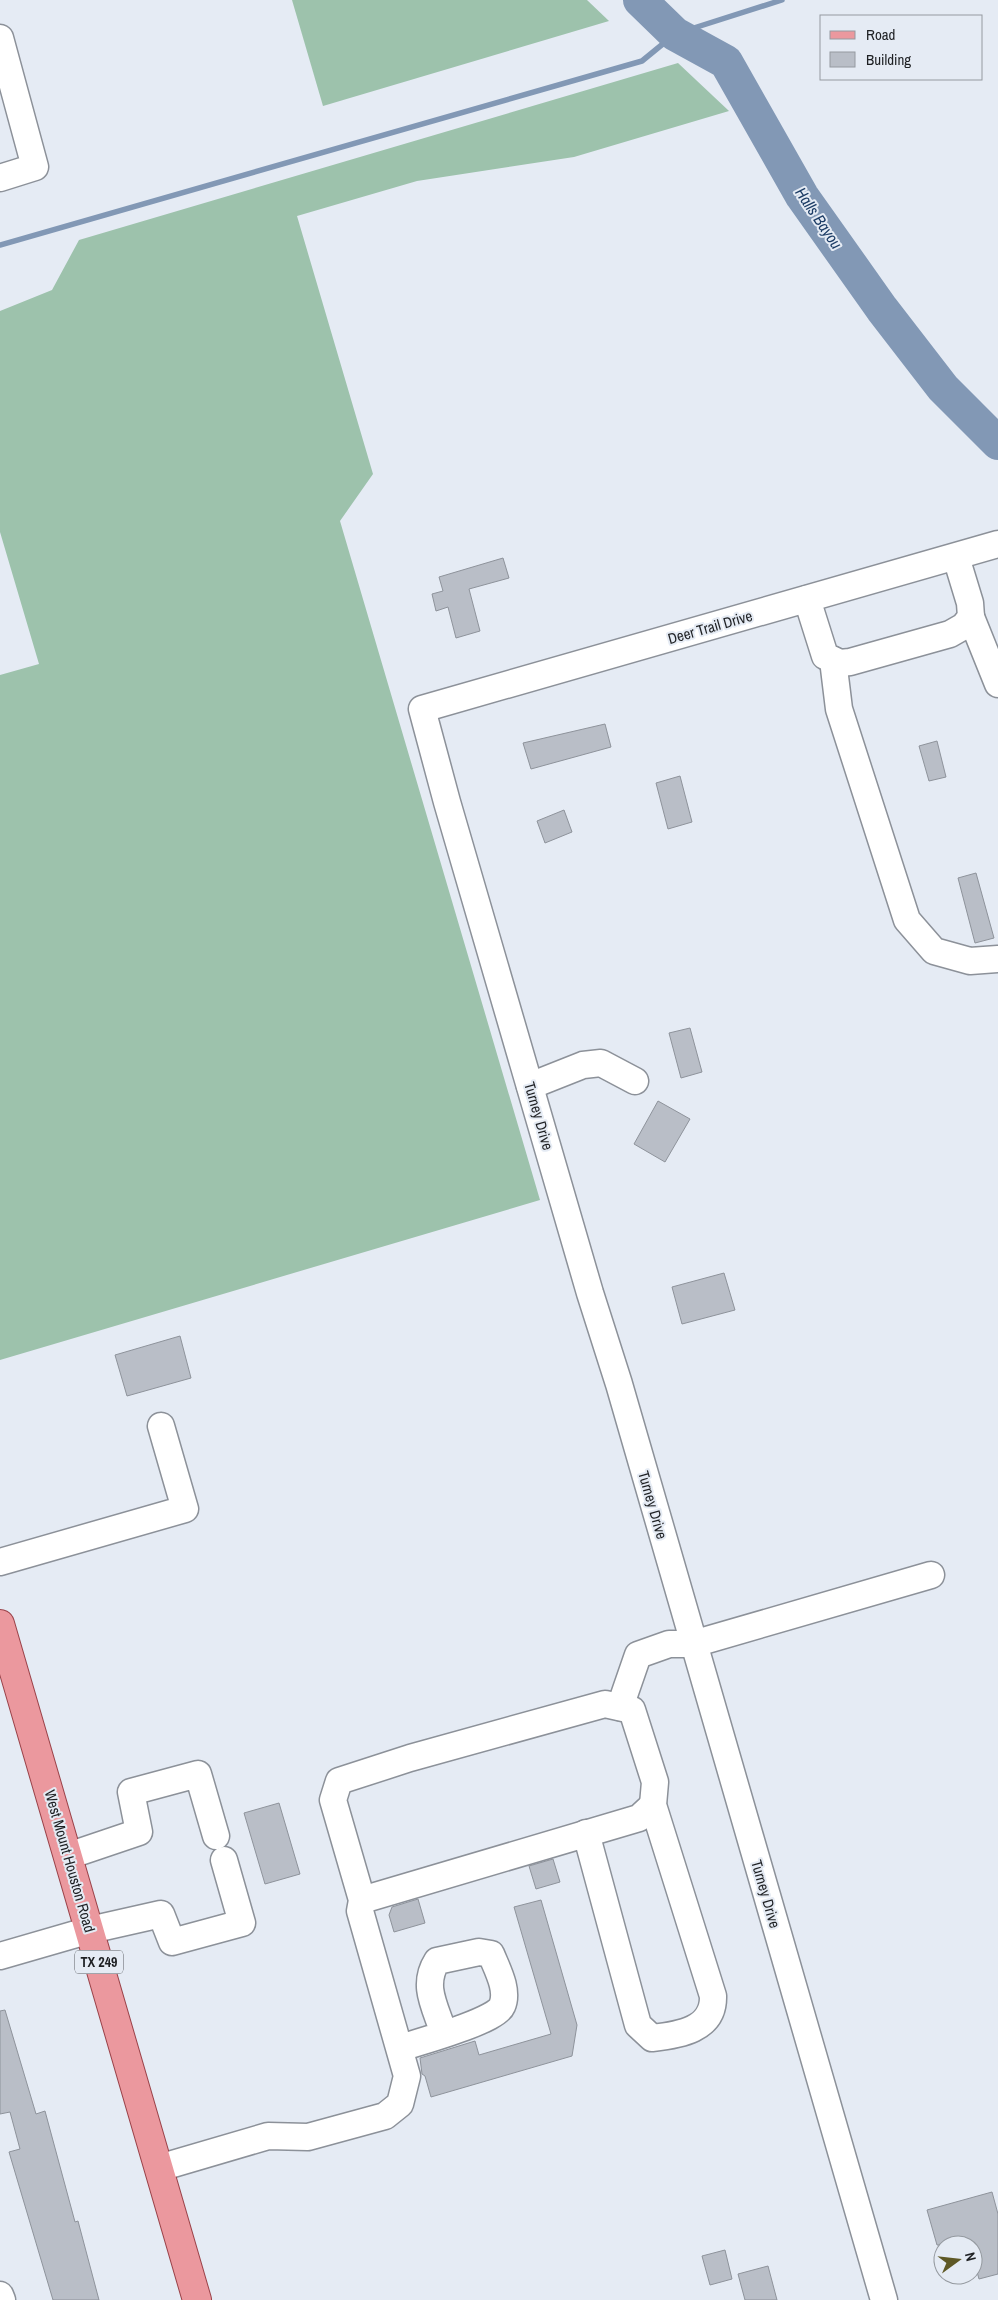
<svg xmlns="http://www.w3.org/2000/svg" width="998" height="2300" font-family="'Archivo Narrow',sans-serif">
  <rect width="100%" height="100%" fill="#e5ebf4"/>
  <!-- forest -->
  <g fill="#9dc2ac">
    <polygon points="292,0 587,0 609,21 323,106"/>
    <polygon points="678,63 729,111 574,157 417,181 297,216 373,474 340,521 540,1200 0,1360 0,675 39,664 0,532 0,311 52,290 79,240"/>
  </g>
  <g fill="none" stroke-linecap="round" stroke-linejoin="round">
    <!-- stream -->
    <polyline stroke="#8298b5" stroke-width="5.5" points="0,245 642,61 675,34 782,0"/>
    <!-- river -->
    <polyline stroke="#8298b5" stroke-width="34" points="640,0 675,34 726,62 802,196 882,309 943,388 998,443"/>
  </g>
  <!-- building -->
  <g fill="#b9bec7" stroke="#8e939b">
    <polygon points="503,558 509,578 469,589 480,631 456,638 448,607 436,611 432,594 443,591 439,577"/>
    <polygon points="605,724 611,747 531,769 523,743"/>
    <polygon points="937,741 946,777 929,781 919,746"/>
    <polygon points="680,776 692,822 668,829 656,783"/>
    <polygon points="564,810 572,832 545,843 537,821"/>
    <polygon points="976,873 994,938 975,943 958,878"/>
    <polygon points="690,1028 702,1072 681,1078 669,1033"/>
    <polygon points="658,1101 690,1119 665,1162 634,1144"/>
    <polygon points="724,1273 735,1310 682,1324 672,1287"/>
    <polygon points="180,1336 191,1378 127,1396 115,1355"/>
    <polygon points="279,1803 300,1874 265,1884 244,1813"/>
    <polygon points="553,1859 560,1882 536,1889 529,1866"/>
    <polygon points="418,1899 425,1923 394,1932 389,1915 392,1907"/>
    <polygon points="541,1900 577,2025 572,2056 431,2097 425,2076 422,2074 420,2058 475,2041 479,2055 551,2034 514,1907"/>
    <polygon points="5,2010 36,2114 45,2111 75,2222 78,2221 99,2300 53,2300 9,2152 20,2149 10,2112 0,2114 0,2011"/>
    <polygon points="992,2192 998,2214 998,2274 979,2279 973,2257 973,2245 937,2245 927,2210"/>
    <polygon points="725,2250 732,2279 710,2285 702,2256"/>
    <polygon points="768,2266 777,2300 745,2300 738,2274"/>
  </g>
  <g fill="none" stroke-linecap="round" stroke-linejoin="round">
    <defs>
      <g id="minor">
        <polyline points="0,38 35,167 0,178"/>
        <polyline points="807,599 825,656 840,663 850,662 950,634 964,626 971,617 970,603 956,557"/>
        <polyline points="971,617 998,684"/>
        <polyline points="833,660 839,709 907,920 934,951 970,961 998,959"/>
        <polyline points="530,1086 583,1065 601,1063 635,1081"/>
        <polyline points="0,1562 185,1509 161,1426"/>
        <polyline points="620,1707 638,1655 669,1644 693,1644 931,1575"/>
        <polyline points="68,1856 139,1832 131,1792 198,1774 216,1836"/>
        <polyline points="362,1900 639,1818 653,1805"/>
        <polyline points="0,1956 90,1930 161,1914 172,1942 242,1923 224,1860"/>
        <path d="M400,2048C419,2042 496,2021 502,2006C509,1990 497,1969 491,1954L479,1952L437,1961C421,1986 436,2008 444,2034"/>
        <path d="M159,2168L268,2136L308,2137L385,2116L400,2104L407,2076L360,1911L362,1900L333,1800L339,1781L410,1758L605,1704L632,1710L655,1782L653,1805L713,1996C714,2030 679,2035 652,2038L638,2025L586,1833"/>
        <polyline points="0,2295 2,2300"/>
        <polyline points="884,2300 619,1384 590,1293 447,802 422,709 998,544"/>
      </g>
      <polyline id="major" points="0,1624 197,2300"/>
    </defs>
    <!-- minor casing -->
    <use href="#minor" stroke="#8c9199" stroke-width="29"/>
    <!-- major casing -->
    <use href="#major" stroke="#9a4249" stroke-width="30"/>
    <!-- minor -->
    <use href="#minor" stroke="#fff" stroke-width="26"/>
    <!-- major -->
    <use href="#major" stroke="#eb989e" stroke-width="28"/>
  </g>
  <g text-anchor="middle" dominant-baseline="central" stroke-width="4" stroke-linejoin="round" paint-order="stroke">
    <!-- shield labels -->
    <rect fill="#e5ebf4" stroke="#5a5d62" stroke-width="1" x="75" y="1950.5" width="48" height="23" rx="4"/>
    <g font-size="14" font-weight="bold" fill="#1e2023">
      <text x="99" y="1962">TX 249</text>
    </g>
    <!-- street labels -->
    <g font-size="15" fill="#1e2023" stroke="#e5ebf4">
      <text transform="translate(710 627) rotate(-16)">Deer Trail Drive</text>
      <text transform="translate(539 1116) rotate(74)">Turney Drive</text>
      <text transform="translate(653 1505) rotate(74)">Turney Drive</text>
      <text transform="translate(70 1861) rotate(74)">West Mount Houston Road</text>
      <text transform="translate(766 1894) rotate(74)">Turney Drive</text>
    </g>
    <!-- water labels -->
    <g font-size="16" font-style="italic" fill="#1c3c65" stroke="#e5ebf4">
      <text transform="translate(819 218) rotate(56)">Halls Bayou</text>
    </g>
  </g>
  <!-- legend -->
  <rect x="820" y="15" width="162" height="65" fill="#e5ebf4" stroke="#959aa0"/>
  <rect x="830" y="31" width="25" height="8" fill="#eb989e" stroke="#959aa0"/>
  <text x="866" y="40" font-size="15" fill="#1e2023">Road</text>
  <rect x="830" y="52" width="25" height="15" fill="#b9bec7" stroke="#959aa0"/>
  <text x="866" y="65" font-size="15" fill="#1e2023">Building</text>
  <!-- north arrow -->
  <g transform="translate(958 2260) rotate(75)"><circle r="24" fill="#e5ebf4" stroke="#959aa0"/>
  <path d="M0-4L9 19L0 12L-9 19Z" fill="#5e5825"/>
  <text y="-8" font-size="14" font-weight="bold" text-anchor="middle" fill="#1e2023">N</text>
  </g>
</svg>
